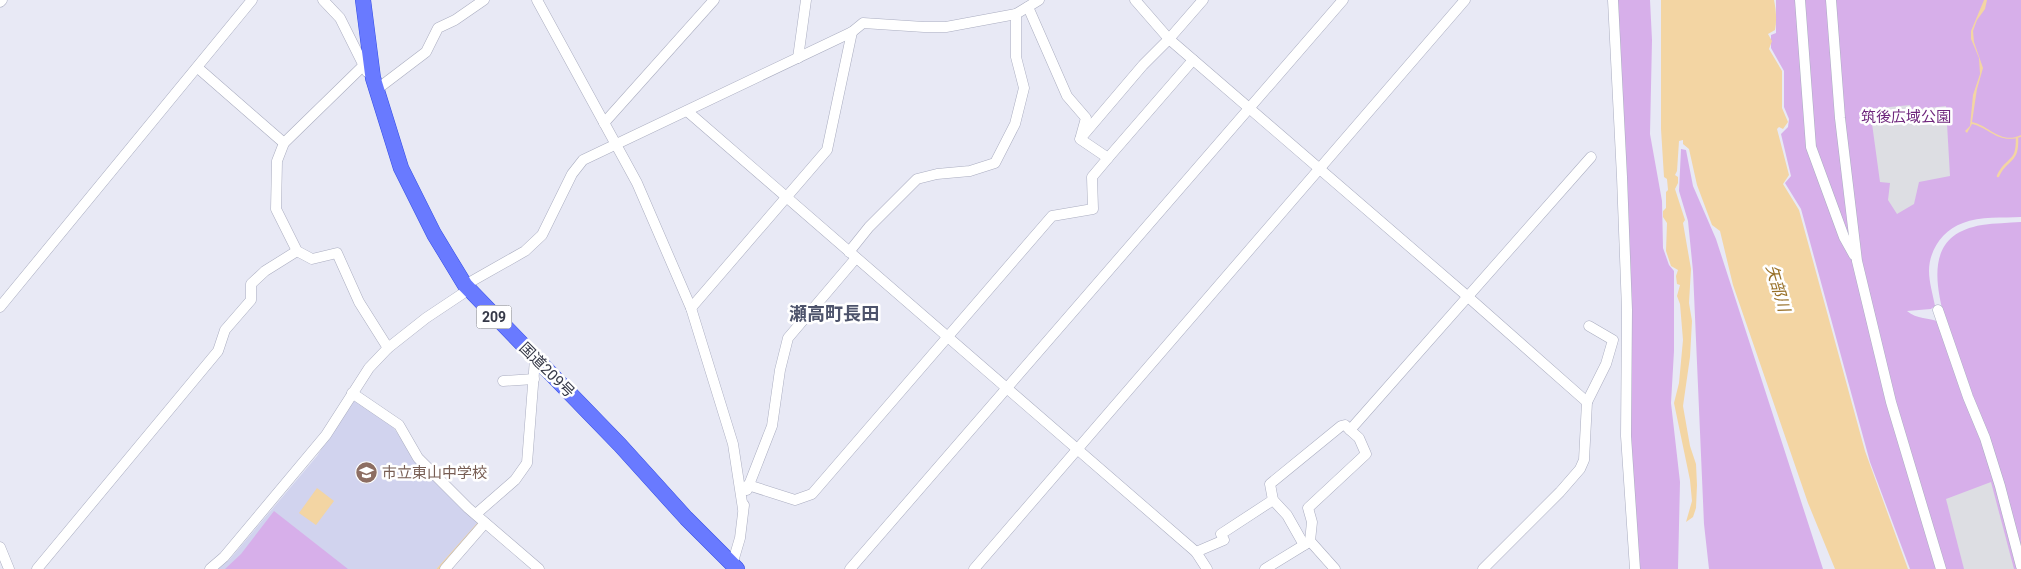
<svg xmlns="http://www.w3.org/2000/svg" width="2021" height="569" font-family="Roboto,'Noto Sans JP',sans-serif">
  <rect width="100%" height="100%" fill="#e8e9f5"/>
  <!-- education -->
  <polygon fill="#d1d3ee" points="354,398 391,424 415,459 478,520 479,525 441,569 218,569 230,559 317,456"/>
  <!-- green -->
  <g fill="#d7afea">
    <polygon points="1614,0 1650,0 1652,40 1650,134 1662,201 1663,248 1669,265 1674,271 1674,351 1671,403 1680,482 1678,569 1636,569"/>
    <path d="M1776,0H2021V217C2003,218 1980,216 1963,223C1943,230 1929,250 1929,271C1929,282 1933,295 1935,306L1931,309L1907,311C1917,320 1929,317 1939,322L1945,320C1934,279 1927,234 1982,225C1995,223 2008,223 2021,222V569H1910L1870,462L1801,209L1785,183L1791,176L1781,134L1788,127L1789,119L1784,107V71L1771,48V35L1776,33Z"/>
    <polygon points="1681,149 1686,150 1693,186 1716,239 1823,569 1709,569 1704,524 1693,271 1688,221 1679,191"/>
    <polygon points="274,511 348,569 225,569 241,554"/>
  </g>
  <!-- parking -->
  <g fill="#dddee3">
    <polygon points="1910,105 1912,110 1946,106 1950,176 1919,182 1914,204 1897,214 1888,200 1890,183 1880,182 1870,109"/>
    <polygon points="1991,482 2014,569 1964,569 1946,499"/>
  </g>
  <!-- water -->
  <g fill="#f3d5a3">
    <path d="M1661,0H1774C1776,10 1777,20 1775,30L1768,34L1772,41L1769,49L1782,71V108L1788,122L1783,129L1779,127L1777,129L1789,175L1783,184L1799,210L1865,451L1908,569H1835L1808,503L1733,285L1720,231L1712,225L1697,185L1689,149L1683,144V140L1679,141L1677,171L1675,175L1678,177V183L1675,189L1685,220L1683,223L1691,269L1689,303L1692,321L1690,357L1683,406L1690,446L1696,464L1697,485L1696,508L1693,517L1686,522L1692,501L1690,480L1674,403L1679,383L1683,340L1680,304L1677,296L1680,285L1677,284L1676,276L1678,270L1671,266L1666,251L1667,223L1663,217V211L1666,208V192L1668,190L1667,179L1664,177L1661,129Z"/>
    <path d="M1984,0H1987L1985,9L1977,20L1973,31L1974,42L1983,68L1977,89L1972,122C1990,126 2001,145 2021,135V137C1997,144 1992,129 1972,124L1967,133L1965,131L1970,126L1973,95L1980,74L1979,58L1971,39V31Z"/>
    <polygon points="317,488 334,501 316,525 299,513"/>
  </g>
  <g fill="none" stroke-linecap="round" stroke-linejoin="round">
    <!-- stream -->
    <g stroke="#f3d5a3" stroke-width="2.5">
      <path d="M1998,176C2006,157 2018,165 2017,138"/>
      <polyline points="438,569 478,524"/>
    </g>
    <defs>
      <g id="minor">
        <polyline points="323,0 340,18 367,72"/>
        <polyline points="537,0 637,183 691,308 733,444 743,509"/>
        <polyline points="1135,0 1169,39 1467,296 1587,402 1584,460 1580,469 1560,492 1483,569"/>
        <polyline points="1613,0 1622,177 1627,310 1626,436 1635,569"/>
        <polyline points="1800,0 1811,147 1844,237 1854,255"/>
        <polyline points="1831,0 1840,118 1857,261 1891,402 1941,569"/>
        <polyline points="0,2 2,0"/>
        <polyline points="1028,7 1067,96 1086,118 1081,136"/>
        <polyline points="798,58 806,0"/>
        <polyline points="363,66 284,143 277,161 276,209 297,251 312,259 337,253 359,302 388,348"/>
        <polyline points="198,68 284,143"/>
        <polyline points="376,90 426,52 438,28 455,20 484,0"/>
        <polyline points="687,111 1196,552 1207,569"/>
        <polyline points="604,123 714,0"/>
        <polyline points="1108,158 1193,60"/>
        <polyline points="849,252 869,227 917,179 937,174 970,171 995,163 1015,124 1024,88 1016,57 1016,14"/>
        <polyline points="465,285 525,251 542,235 572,174 583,160 852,32 863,23 924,27 946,27 1016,14 1039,0"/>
        <polyline points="0,307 252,0"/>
        <polyline points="691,308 827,150 852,32"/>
        <polyline points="1938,310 1968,397 1985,438 2000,486 2021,566"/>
        <polyline points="503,381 534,379"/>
        <polyline points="352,393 399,425 418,458 468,508 539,569"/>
        <polyline points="1587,402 1606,364 1613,340 1589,326"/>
        <polyline points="748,485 795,500 812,494 1052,216 1093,209 1092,177 1108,158 1080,139 1143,65 1169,39 1203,0"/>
        <polyline points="747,490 772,426 780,370 788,338 856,258"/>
        <polyline points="476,514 515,480 527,463 535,359"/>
        <polyline points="1304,545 1287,515 1273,500 1270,484 1341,426 1345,425 1350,430 1591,157"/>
        <polyline points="0,547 9,569"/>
        <polyline points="1196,552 1224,540 1221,534 1273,500"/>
        <polyline points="732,565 740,538 744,505"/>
        <polyline points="37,569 218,351 225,330 251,300 251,284 265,271 297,251"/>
        <polyline points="210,569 224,557 326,435 369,368 388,348 426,318 468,290"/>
        <polyline points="445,569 485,523"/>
        <polyline points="850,569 1343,0"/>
        <polyline points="974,569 1465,0"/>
        <polyline points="1265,569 1309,542"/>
        <polyline points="1335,569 1310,541 1312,522 1308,508 1366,454 1359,438 1350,430"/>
      </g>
      <polyline id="highway" points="363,0 373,78 401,168 434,234 465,285 620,445 686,518 737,569"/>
    </defs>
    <!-- minor casing -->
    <use href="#minor" stroke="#aaadc0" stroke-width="11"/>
    <!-- highway casing -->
    <use href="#highway" stroke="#344ee3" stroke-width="16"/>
    <!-- minor -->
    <use href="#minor" stroke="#fff" stroke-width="10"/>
    <!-- highway -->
    <use href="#highway" stroke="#697aff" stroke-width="15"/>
  </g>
  <!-- icons -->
  <defs>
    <symbol id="school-disc" viewBox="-11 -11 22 22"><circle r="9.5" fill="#8d6e63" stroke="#fff"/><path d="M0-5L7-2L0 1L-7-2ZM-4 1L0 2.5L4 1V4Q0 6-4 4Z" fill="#fff"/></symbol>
  </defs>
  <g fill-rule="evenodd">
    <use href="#school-disc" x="354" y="460" width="25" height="25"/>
  </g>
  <g text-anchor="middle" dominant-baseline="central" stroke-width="5" stroke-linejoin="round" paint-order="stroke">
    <!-- shield labels -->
    <rect fill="#fff" stroke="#72747f" stroke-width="1" x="476.5" y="305.5" width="35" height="23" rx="4"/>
    <g font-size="14" font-weight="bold" fill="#363948">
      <text x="494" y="317">209</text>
    </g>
    <!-- park labels -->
    <g font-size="15" fill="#6f277d" stroke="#fff">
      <text x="1906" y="117">筑後広域公園</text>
    </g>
    <!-- street labels -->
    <g font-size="15" fill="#363948" stroke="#fff">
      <text transform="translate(547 370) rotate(45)">国道209号</text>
    </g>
    <!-- education labels -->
    <g font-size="15" fill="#785e54" stroke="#fff" text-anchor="start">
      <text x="382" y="473">市立東山中学校</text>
    </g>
    <!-- water labels -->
    <g font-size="16" font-style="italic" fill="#976f26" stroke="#fff">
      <text transform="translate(1778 288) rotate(74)">矢部川</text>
    </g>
    <!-- quarter labels -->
    <g font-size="18" font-weight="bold" fill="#4d536b" stroke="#fff">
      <text x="834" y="313">瀬高町長田</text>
    </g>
  </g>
</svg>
